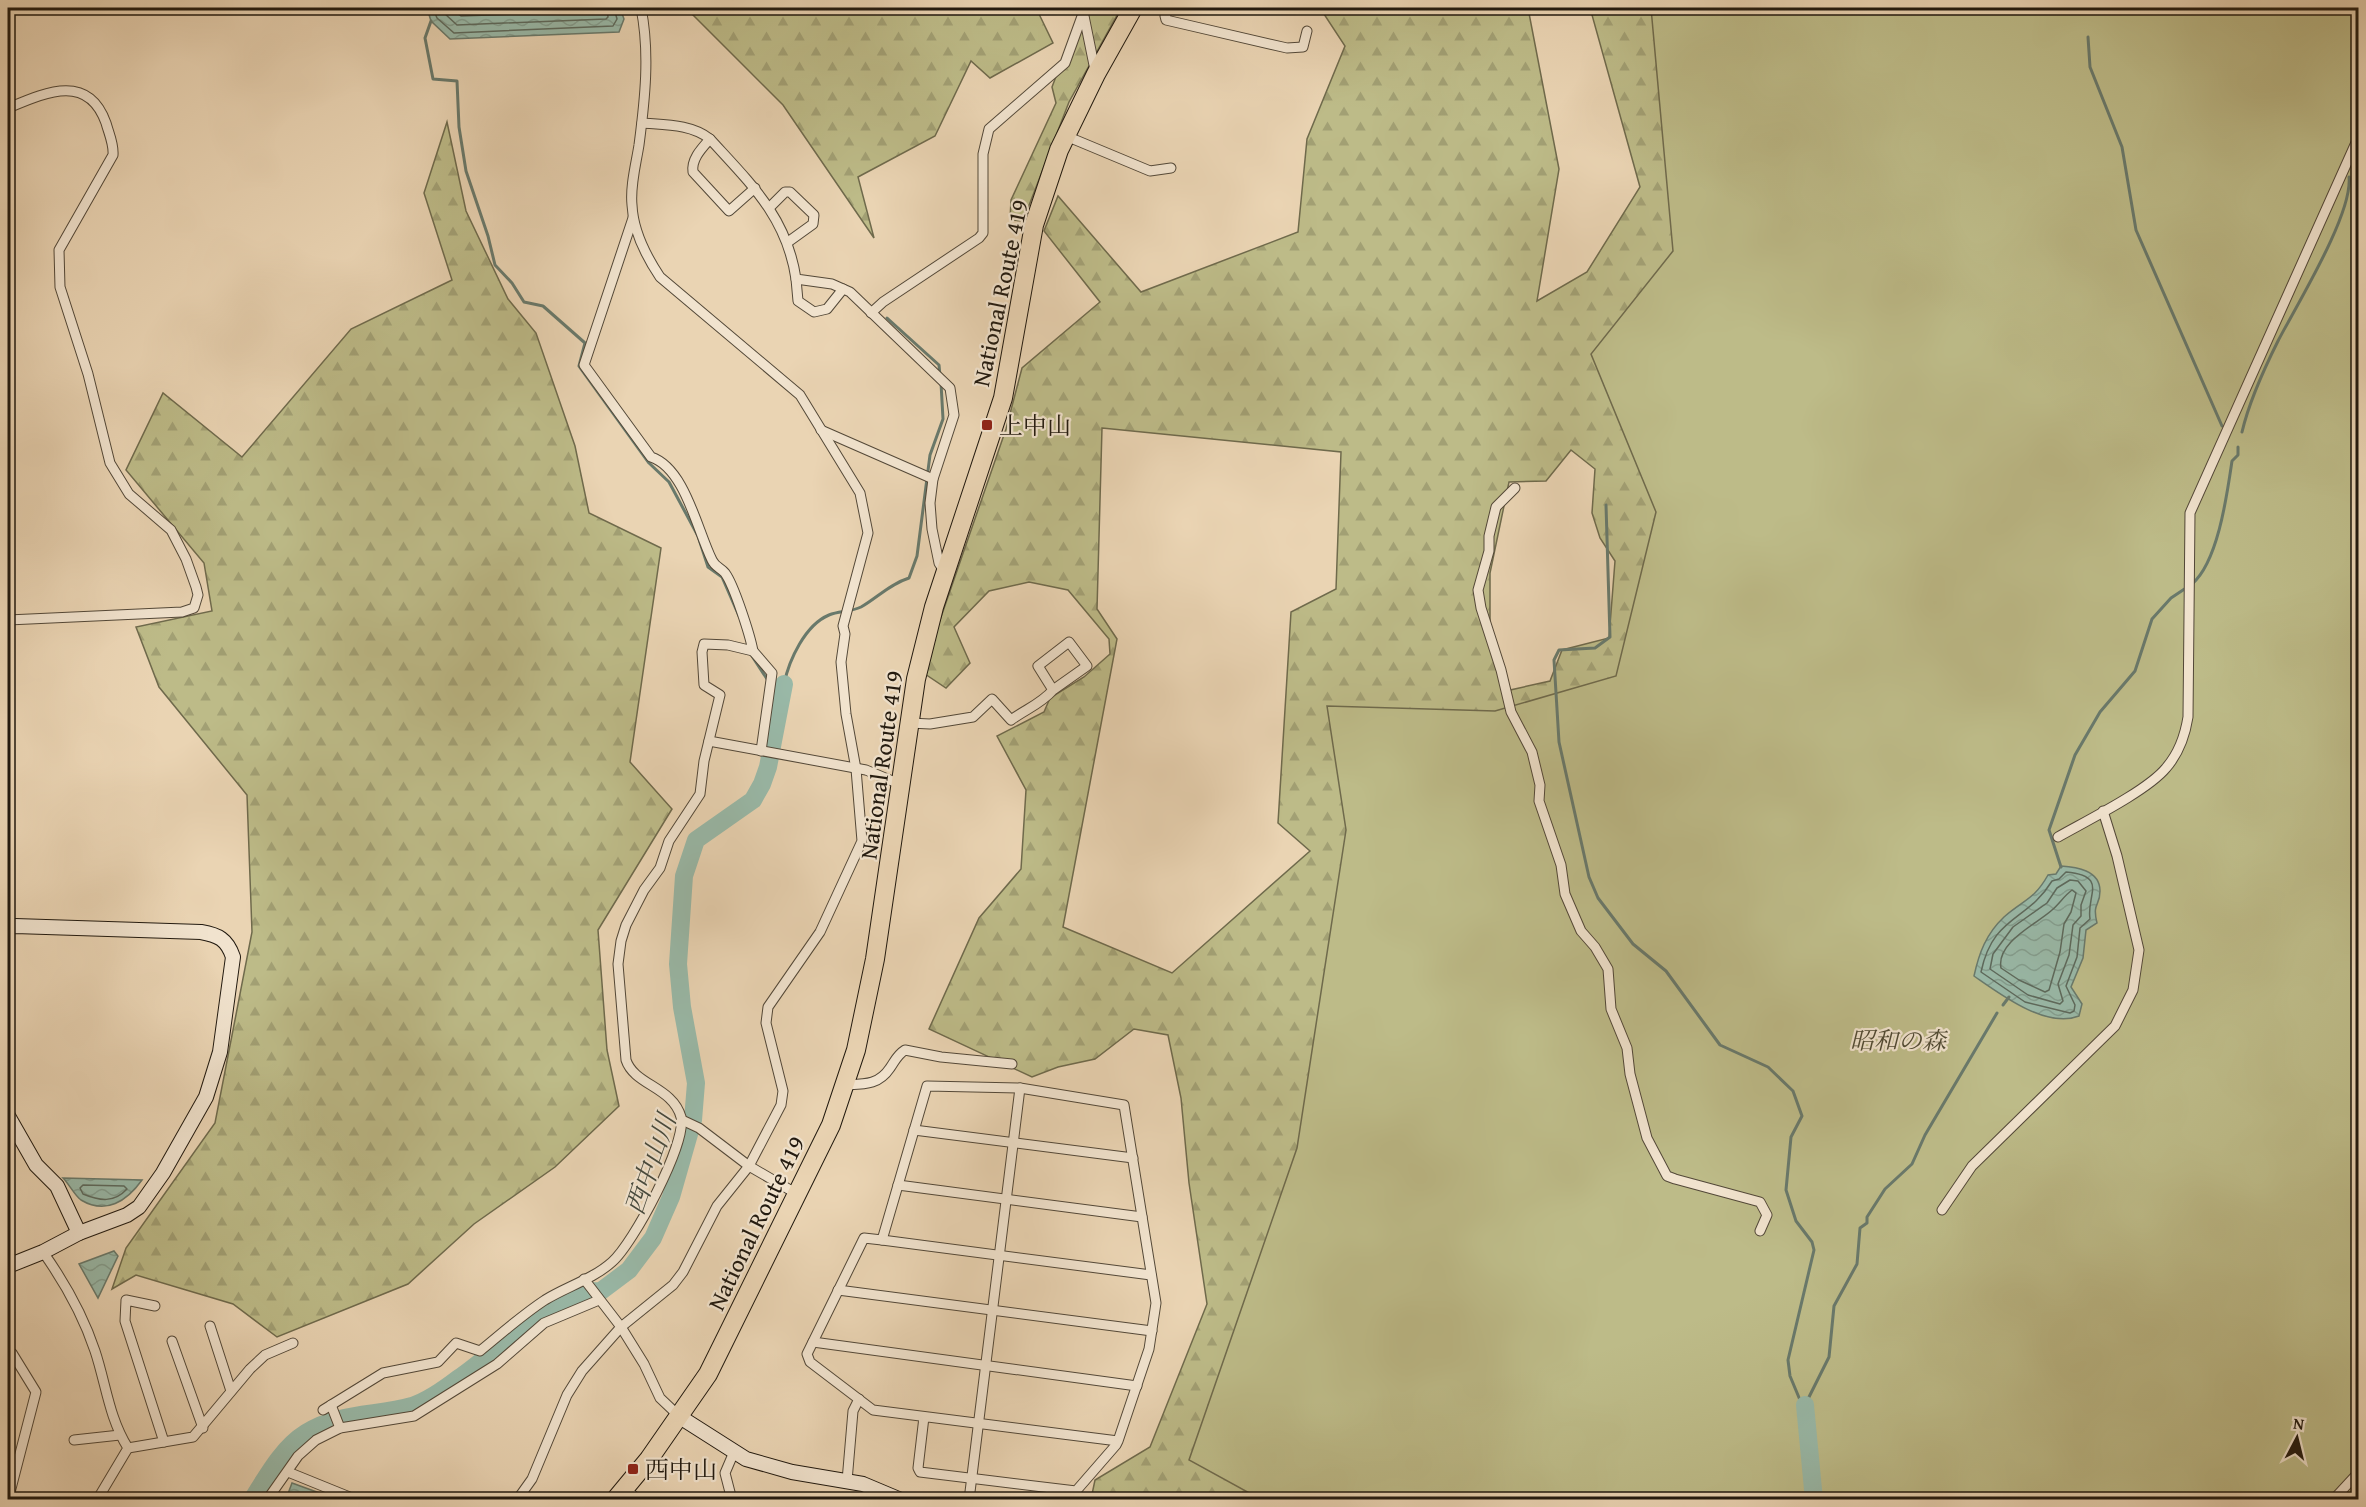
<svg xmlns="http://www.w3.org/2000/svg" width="2366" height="1507" font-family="'Gentium Book Plus','Noto Serif JP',serif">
  <defs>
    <pattern id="forest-firs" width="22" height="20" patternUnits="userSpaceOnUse" patternTransform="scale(1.5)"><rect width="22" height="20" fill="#bdbb88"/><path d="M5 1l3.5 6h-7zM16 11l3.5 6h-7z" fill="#a2a074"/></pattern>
    <pattern id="water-waves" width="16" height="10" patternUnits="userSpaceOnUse" patternTransform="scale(1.5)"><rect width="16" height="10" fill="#99b9a8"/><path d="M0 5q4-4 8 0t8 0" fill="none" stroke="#849e8f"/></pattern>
  </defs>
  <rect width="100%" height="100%" fill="#ead4b3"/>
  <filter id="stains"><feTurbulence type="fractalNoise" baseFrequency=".00333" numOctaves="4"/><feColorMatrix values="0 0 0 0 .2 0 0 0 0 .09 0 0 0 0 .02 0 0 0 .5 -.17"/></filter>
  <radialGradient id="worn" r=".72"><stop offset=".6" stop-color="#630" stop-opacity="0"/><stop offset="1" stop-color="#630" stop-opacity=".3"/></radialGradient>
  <!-- forest -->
  <g fill="url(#forest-firs)" stroke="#6f6a4c" stroke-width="1.5" fill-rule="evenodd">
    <polygon points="686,8 1027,8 1039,14 1053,43 990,78 971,61 935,136 858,177 874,238 783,105"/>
    <polygon points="1082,8 1121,8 1069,102 1023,221 1010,220 1011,200 1056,103 1052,87"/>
    <path d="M1320,8H1528L1559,169L1537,301L1587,272L1640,187L1592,15V8H2004L2358,1499H1091L1095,1480L1150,1447L1207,1304L1189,1183L1181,1098L1168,1035L1134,1029L1095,1059L1058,1067L1032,1077L929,1029L979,918L1021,869L1026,790L997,736L1044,712L1050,698L1084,677L1110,654L1109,639L1068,590L1029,582L989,591L954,627L970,663L946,688L922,672L1006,429L1022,368L1100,302L1044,231L1058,196L1141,292L1298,232L1307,139L1345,46ZM1102,428L1341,452L1336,589L1291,612L1278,823L1310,851L1172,973L1063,927L1117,639L1097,609ZM1571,450L1595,469L1592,513L1600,538L1615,561L1609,638L1562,650L1550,681L1510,690L1490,631V573L1509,482L1546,481Z"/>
    <polygon points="447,122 466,211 508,299 536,333 575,446 589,513 661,548 630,762 672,809 598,930 607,1050 619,1106 555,1167 474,1224 408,1284 277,1337 233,1304 136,1275 112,1289 126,1248 215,1123 252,932 247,795 159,687 136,627 212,611 204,563 126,470 163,393 242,457 351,329 452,280 424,193"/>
  </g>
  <!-- green -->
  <polygon fill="#bdbb88" stroke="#6f6a4c" stroke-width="1.5" points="1651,8 2358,8 2358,1499 1262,1500 1189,1460 1297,1148 1346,830 1327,706 1495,711 1616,676 1656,512 1591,354 1673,251"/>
  <!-- water -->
  <g fill="url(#water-waves)" stroke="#69796b" stroke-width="1.5">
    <polygon points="427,8 620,8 624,19 619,32 450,39 431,21"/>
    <path d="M2061,866C2076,867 2100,870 2100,891C2100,907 2092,902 2097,923L2086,930L2083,958L2071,987L2082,1004L2079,1016C2046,1029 2000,994 1974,976C1979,953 1986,934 2004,917C2023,900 2034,900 2048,875L2056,874Z"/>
    <path d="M63,1178L142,1180C127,1201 106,1215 81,1200C75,1196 69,1184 63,1178Z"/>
    <polygon points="114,1251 118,1256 98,1298 79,1264"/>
    <polygon points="292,1483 325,1495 323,1499 286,1499"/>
  </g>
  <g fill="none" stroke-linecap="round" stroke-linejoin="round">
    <!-- shore -->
    <g stroke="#5d695c" stroke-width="1.5">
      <polyline points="433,8 437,18 454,33 613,26 617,19 614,8"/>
      <polyline points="441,8 444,13 457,25 606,19 608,17 607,8"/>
      <polyline points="451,8 461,16 595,11 598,8"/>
      <path d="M2066,872C2109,876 2086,895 2090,919L2080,928L2077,957L2066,986L2075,1005L2074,1011L2070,1013L2025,1002L1981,972C1993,915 2027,922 2052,881L2059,879Z"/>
      <polygon points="2070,880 2078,881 2086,891 2081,905 2081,916 2073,925 2069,955 2058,984 2063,1001 2060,1004 2028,995 1990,969 1993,954 2013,927 2047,903 2057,888"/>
      <path d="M2072,890L2076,893L2071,912L2064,924L2060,952L2049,990L2045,992L2019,980L2001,968C1996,942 2037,924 2052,910C2060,903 2064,896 2072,890Z"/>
      <path d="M83,1185L124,1186L127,1189C114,1203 100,1201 83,1194L80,1188Z"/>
    </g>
    <!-- stream -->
    <g stroke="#69796b" stroke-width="3">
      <polyline points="431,21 425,38 433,79 457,81 459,127 466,171 488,236 495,265 512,283 524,302 543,306 585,343 579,366 649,463 669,482 698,536 708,567 722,577 739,616"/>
      <polyline points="2088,37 2090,67 2122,147 2136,230 2222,426"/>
      <polyline points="887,318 939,365 940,376"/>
      <path d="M2242,432C2249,402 2264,369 2278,341C2296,306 2353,214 2349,177"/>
      <polyline points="1606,505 1610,637 1595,648 1559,650 1554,660 1559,742 1589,877 1598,898 1633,944 1666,971 1720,1045 1768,1067 1793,1091 1802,1116 1791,1137 1786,1190 1796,1221 1812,1242 1814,1250 1788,1360 1790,1376 1800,1400 1805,1405"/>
      <path d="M2192,584C2218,562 2227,495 2232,461L2238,455V447"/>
      <path d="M750,653L767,679L784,684C789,660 805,625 829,615C839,611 851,612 861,607C878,597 890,584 909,578L917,556L930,455L943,419L941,383"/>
      <polyline points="2061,867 2049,830 2075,755 2100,712 2135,671 2152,619 2171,598 2186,588"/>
      <polyline points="2003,1005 2009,997"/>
      <polyline points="1805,1405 1829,1357 1834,1306 1857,1264 1860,1228 1867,1223 1867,1217 1885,1189 1912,1164 1925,1135 1997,1013"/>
    </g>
    <!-- river -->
    <g stroke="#99b9a8" stroke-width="18">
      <polyline points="1805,1405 1814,1500"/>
      <path d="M252,1500C267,1476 282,1448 306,1433C339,1412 377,1416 412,1406C428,1401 446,1388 459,1378C496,1353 557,1289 601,1291L629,1270L653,1238L671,1197L693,1120L696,1083L682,1007L678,964L684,876L696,840L753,800L762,784L768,767L784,684"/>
    </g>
    <defs>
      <g id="street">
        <polyline points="1169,8 1165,16 1166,20 1287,48 1303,47 1307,31"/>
        <polyline points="1084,16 1095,70"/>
        <path d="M8,108C44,93 88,72 106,123C109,134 114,144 113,155L59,250L60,287L88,374L110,463L129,494L171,530L186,559L196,587L198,595L194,608L182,612L8,620"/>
        <path d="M642,123C665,125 691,124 710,139C750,183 787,217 796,279L832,284L850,292L950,388L954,415L933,479L930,503L932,529L939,563L944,571"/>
        <polyline points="1066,136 1150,171 1171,168"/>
        <path d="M710,139C702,148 691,159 693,172L729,211L755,188"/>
        <polyline points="770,207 785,192 790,192 814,215 813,224 788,242"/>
        <polyline points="796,279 798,301 814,312 827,309 843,289"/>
        <polyline points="871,313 883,302 979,238 983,233 983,154 989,129 1065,63 1085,8"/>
        <polyline points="821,430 933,479"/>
        <polyline points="1515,488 1496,507 1489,536 1489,551 1478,590 1481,608 1501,670 1511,712 1532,752 1540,785 1539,801 1561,865 1565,894 1581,931 1595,947 1608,969 1611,1009 1627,1048 1630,1074 1647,1138 1667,1176 1675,1179 1760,1202 1767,1215 1760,1231"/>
        <polyline points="753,651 772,673 761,751"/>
        <path d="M910,723L930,724L973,717L992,699L1011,720C1026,709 1041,704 1053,690L1038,666L1069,642L1087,666L1053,690"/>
        <polyline points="709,741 866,770 902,785"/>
        <path d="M2058,837C2086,821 2147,791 2166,768C2179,753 2185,736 2188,717L2190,513L2358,138"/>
        <path d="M843,1085C863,1084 878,1086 890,1068C895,1061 897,1055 905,1050L941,1057L1012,1064"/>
        <polyline points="682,1120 699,1128 749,1166 797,1194"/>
        <polyline points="914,1130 1133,1158"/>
        <polyline points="898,1185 1142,1217"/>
        <polyline points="1942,1210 1972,1166 2115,1026 2133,990 2139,950 2117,856 2103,811"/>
        <polyline points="882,1240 1151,1275"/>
        <path d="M43,1252C65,1283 83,1315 95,1351C106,1384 109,1418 128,1448L97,1500"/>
        <polyline points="584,1279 621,1327 644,1364 660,1398 680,1417"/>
        <polyline points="838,1290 1152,1331"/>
        <polyline points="155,1306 126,1300 125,1321 164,1442"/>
        <polyline points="210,1326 231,1391"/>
        <polyline points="172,1341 203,1428"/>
        <polyline points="813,1342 1137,1386"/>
        <polyline points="8,1355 12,1353 36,1392 8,1500"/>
        <polyline points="331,1405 340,1428"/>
        <path d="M323,1410L383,1373L438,1362L456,1343L480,1351C501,1334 522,1315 545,1300C566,1287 593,1279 612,1262C633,1244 687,1143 681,1117C673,1087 634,1085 626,1060L618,964L621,941L626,925L644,890L660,868L669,841L700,794L704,761L720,695L704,685L702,652L704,644L728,645L753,651C750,635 734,585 725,573C721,568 715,567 712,560C697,530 685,468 651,457L584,365L633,218"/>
        <polyline points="924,1417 918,1468 920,1472 1076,1491 1116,1445 1118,1441 1149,1349 1156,1303 1124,1105 1020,1088 927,1086 882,1240 864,1238 807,1354 810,1362 873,1410 1118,1441"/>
        <polyline points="74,1440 120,1435"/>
        <polyline points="128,1448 193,1437 250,1369 265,1355 293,1343"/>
        <polyline points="288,1472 357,1500"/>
        <polyline points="847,1481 853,1411 859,1399"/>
        <polyline points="625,1489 639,1500"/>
        <polyline points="267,1500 298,1456 316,1440 340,1428 414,1416 497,1364 544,1323 599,1300"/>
        <path d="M517,1500L532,1479L567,1395L582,1371L621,1327L673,1285L683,1272L717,1206L749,1166L781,1105L783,1091L766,1023L768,1007L820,932L862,841L856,769L846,714L841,662L845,634L843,626L868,533L860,493L800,395L660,277C646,256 633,230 632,205C630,186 636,164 639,145C645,99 650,53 641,8"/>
        <polyline points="732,1500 725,1473 734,1452"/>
        <polyline points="969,1500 1020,1088"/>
        <polyline points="2333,1500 2358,1473"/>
      </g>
      <g id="secondary">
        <path d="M8,928L15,926L201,932C218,935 227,939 233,957L220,1052L206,1097L163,1173L139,1207L127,1215L79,1233L43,1252L8,1266"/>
        <polyline points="8,1116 36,1165 57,1186 79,1233"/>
        <polyline points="680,1417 746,1459 792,1472 863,1484 901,1500"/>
      </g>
      <polyline id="highway" points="615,1500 649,1459 708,1374 831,1125 856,1050 875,959 916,679 934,607 1003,398 1034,225 1059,150 1096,74 1133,8"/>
    </defs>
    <!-- street casing -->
    <use href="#street" stroke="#534838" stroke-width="11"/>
    <!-- secondary casing -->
    <use href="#secondary" stroke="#21190f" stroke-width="16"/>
    <!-- highway casing -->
    <use href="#highway" stroke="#21190f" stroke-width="20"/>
    <!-- street -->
    <use href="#street" stroke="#f1e3ce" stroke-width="9"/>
    <!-- secondary -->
    <use href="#secondary" stroke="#f1e3ce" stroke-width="14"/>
    <!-- highway -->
    <use href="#highway" stroke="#ead4b3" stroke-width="18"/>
  </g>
  <!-- markers -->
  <g fill="#8f2418" stroke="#f1e3ce" stroke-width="2">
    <rect x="981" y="419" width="12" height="12" rx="3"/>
    <rect x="627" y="1463" width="12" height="12" rx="3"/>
  </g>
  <g text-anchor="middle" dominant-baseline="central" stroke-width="4.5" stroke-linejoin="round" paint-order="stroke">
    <!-- street labels -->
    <g font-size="24" fill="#21190f" stroke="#f1e3ce">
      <text transform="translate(1000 293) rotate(-78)">National Route 419</text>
      <text transform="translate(881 765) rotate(-82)">National Route 419</text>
      <text transform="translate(756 1223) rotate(-64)">National Route 419</text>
    </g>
    <!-- poi labels -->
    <g font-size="24" fill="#21190f" stroke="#f1e3ce" text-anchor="start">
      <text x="999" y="425">上中山</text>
      <text x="645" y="1469">西中山</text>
    </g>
    <!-- park labels -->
    <g font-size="24" font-style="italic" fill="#504a33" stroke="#f1e3ce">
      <text x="1898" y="1040">昭和の森</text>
    </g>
    <!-- water labels -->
    <g font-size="26" font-style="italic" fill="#45493d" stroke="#f1e3ce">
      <text transform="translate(650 1164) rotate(-71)">西中山川</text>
    </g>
  </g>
  <!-- margin -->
  <rect width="2366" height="1507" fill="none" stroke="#ead4b3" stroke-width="30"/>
  <rect x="9" y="9" width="2348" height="1489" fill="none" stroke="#21190f" stroke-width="3"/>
  <rect x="15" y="15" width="2336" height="1477" fill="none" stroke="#21190f" stroke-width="1.5"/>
  <!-- north arrow -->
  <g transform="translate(2297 1438) rotate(7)" stroke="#f1e3ce" stroke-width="4.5" paint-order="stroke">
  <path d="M0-4.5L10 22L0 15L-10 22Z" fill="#21190f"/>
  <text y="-9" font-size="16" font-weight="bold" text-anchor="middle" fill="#21190f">N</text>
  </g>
  <rect width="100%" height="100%" filter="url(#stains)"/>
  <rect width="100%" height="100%" fill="url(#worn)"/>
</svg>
